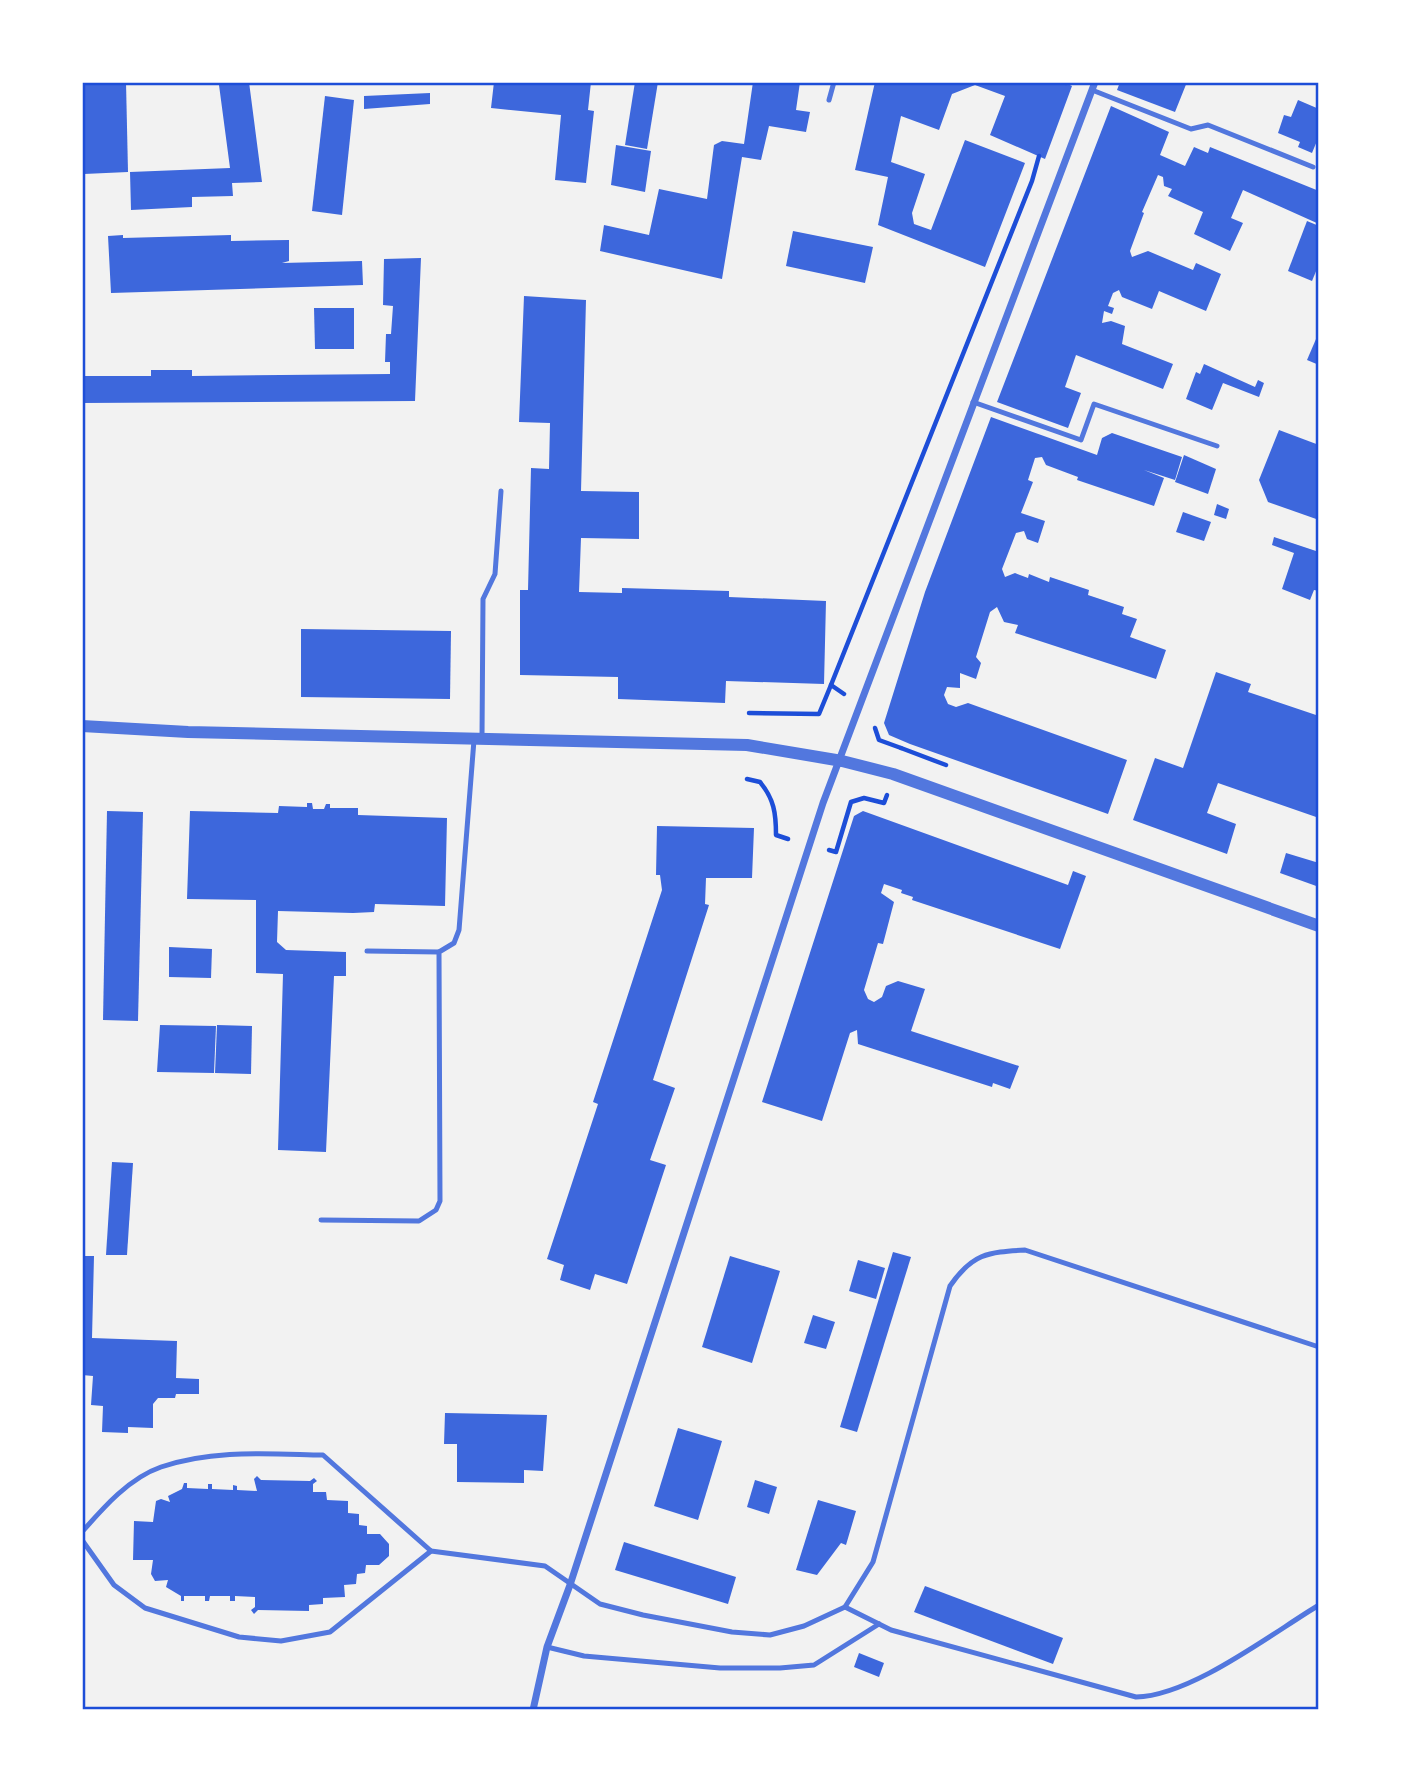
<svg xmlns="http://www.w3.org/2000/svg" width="1401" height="1792" font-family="Inter,sans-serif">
  <rect width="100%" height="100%" fill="#f2f2f2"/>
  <!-- building -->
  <g fill="#3d67dc">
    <polygon points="82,82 126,82 128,172 84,174"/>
    <polygon points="249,82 262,182 232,183 233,196 192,197 192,207 131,210 130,172 230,168 219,85"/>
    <polygon points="494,82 591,82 588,110 594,111 586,183 555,180 561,115 491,108"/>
    <polygon points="635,82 658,82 647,149 625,145"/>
    <polygon points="753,82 800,82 796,110 810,112 806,132 769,126 761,160 742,157 722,279 600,251 604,225 649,235 659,189 707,199 714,145 722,141 744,144"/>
    <polygon points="875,82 1064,82 1072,86 1045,159 990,135 1005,96 975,85 952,94 939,130 901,116 891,162 925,174 912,213 914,224 931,230 965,140 1025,163 985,267 878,225 888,177 855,170"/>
    <polygon points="1120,82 1187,82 1175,112 1117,90"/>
    <polygon points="430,93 430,104 364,109 364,96"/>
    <polygon points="325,96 354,100 342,215 312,211"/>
    <polygon points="1298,100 1319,109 1319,136 1312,153 1298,147 1300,142 1278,133 1284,115 1291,117"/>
    <polygon points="1111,106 1169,132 1160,155 1185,166 1194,147 1208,153 1210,147 1319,191 1319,224 1243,190 1231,218 1243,223 1230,251 1194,234 1203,212 1168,196 1172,189 1164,186 1163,177 1158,175 1142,212 1144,213 1130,251 1132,257 1148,251 1193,270 1196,263 1221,274 1206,311 1159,291 1152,309 1122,297 1119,290 1113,293 1108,306 1114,308 1112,314 1104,311 1102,323 1111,321 1125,326 1122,344 1173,364 1163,389 1076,355 1065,387 1081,393 1068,428 997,402"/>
    <polygon points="616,145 651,151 645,192 611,185"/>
    <polygon points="1307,221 1319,226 1319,264 1312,281 1288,271"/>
    <polygon points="793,231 873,247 865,283 786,266"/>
    <polygon points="123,235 123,238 231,235 231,241 289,240 289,261 282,263 362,261 363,285 111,293 108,236"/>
    <polygon points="421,258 415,401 82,403 82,376 151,376 151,370 192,370 192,376 390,374 390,362 385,362 386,334 391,334 393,306 383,305 384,259"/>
    <polygon points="524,296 586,300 581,491 639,492 639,539 581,538 579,592 622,593 622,588 729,591 729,597 826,601 824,684 726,681 725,703 618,699 618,677 520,675 520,590 528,590 531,468 549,469 550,423 519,422"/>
    <polygon points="314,308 354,308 354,349 315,349"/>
    <polygon points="1319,332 1319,365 1307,360"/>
    <polygon points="1204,364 1255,387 1258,380 1264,383 1259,397 1223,383 1212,410 1186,399 1196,372 1200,374"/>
    <polygon points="991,417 1097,455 1102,438 1112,433 1182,457 1175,480 1144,470 1164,478 1154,506 1077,480 1078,477 1046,465 1042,457 1035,458 1028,480 1033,482 1021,513 1045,521 1038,543 1027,539 1024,531 1016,533 1002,569 1005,577 1015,573 1028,578 1029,574 1049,582 1050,577 1089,590 1088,595 1124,607 1122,614 1137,619 1130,637 1166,650 1156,679 1015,633 1018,625 1004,622 997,607 990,612 976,657 981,663 976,679 960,673 960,688 947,687 944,695 948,704 956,707 968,703 1127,760 1108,814 910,744 889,735 884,723 925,592"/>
    <polygon points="1279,430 1319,445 1319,520 1268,502 1259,480"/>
    <polygon points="1184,455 1216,469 1208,494 1175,482"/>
    <polygon points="1217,504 1229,509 1226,519 1214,515"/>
    <polygon points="1183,512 1211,522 1204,541 1176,532"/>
    <polygon points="1274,537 1319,552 1319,591 1314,590 1310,600 1282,589 1294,553 1272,545"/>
    <polygon points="301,629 451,631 450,699 301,697"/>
    <polygon points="1216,672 1251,684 1248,692 1319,716 1319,818 1218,783 1207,813 1236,824 1227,854 1133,820 1155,758 1183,768"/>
    <polygon points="307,803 312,803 313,809 324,809 326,804 330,804 330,808 358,808 358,815 447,818 445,906 375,904 374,912 353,913 278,911 277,942 286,950 346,952 346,976 334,976 326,1152 278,1150 283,974 256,973 256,900 187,899 190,811 278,813 279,806 307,807"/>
    <polygon points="107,811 143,812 138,1021 103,1020"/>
    <polygon points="863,811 1068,885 1073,871 1086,876 1060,949 912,900 913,897 901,893 902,890 884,884 881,893 894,902 883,944 878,943 864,990 868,999 874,1002 882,997 886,986 898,981 925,989 911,1031 1019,1066 1010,1089 993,1083 992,1087 858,1044 857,1030 850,1033 822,1121 762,1102 854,816"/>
    <polygon points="657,826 754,828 752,878 706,878 705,904 709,905 653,1080 675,1088 650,1160 666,1165 627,1284 595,1274 590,1290 560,1280 564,1265 547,1259 598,1104 593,1102 662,890 660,875 656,875"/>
    <polygon points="1286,853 1319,863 1319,887 1280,873"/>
    <polygon points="169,947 212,949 211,978 169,977"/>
    <polygon points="160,1025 216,1026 214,1073 157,1072"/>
    <polygon points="217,1025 252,1026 251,1074 215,1073"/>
    <polygon points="112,1162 133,1163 127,1255 106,1255"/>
    <polygon points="893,1252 911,1257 857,1432 840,1427"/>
    <polygon points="82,1256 94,1256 92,1338 177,1341 176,1378 199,1379 199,1394 176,1394 175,1398 158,1398 153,1404 153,1428 128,1427 128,1433 102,1432 103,1406 91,1405 93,1376 82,1375"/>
    <polygon points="730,1256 780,1271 752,1363 702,1347"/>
    <polygon points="858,1260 885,1268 876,1299 849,1291"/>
    <polygon points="813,1315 835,1322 826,1349 804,1343"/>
    <polygon points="445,1413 547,1415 543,1471 524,1470 524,1483 457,1482 457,1444 444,1444"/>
    <polygon points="678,1428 722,1441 698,1520 654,1506"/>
    <polygon points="257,1476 261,1480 310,1481 314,1478 317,1481 313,1484 313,1492 326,1492 327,1500 348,1501 348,1513 359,1514 359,1525 367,1526 367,1534 380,1534 389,1544 389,1556 379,1565 366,1565 365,1573 357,1574 356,1584 344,1585 345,1597 323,1598 323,1604 309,1605 309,1611 258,1610 254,1614 251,1610 255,1607 255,1597 235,1596 235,1601 230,1601 230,1596 210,1596 209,1601 205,1601 205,1596 184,1596 184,1601 181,1601 181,1596 166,1587 168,1580 155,1581 151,1574 153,1560 133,1560 134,1521 153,1522 156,1501 161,1499 170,1502 168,1496 182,1489 184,1483 187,1483 187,1488 208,1489 208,1484 212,1484 212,1489 233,1490 233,1485 237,1486 237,1490 257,1491 254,1479"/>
    <polygon points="755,1480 777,1487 769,1514 747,1507"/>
    <polygon points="818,1500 856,1511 846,1545 841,1543 817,1575 796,1570"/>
    <polygon points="624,1542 736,1577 728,1604 615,1570"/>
    <polygon points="925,1586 1063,1638 1053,1664 914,1612"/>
    <polygon points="859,1653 884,1663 879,1677 854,1667"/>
  </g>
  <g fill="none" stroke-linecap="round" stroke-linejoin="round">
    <!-- path -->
    <g stroke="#1d4ed8" stroke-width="4.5">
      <polyline points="1066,83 1066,82"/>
      <polyline points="831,685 1032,181 1039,156"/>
      <polyline points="749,713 819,714 831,685 844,694"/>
      <polyline points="875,728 879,740 901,748"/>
      <polyline points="901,748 946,765"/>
      <path d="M747,779L760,782C774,799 776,813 776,835L788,839"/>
      <polyline points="829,850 836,852 851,802 864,798 884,803 887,795"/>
    </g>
    <!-- service -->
    <g stroke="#5277de" stroke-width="5">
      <polyline points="1092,90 1191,129 1208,125 1313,167"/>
      <polyline points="829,100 834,82"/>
      <polyline points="973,402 1081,440 1094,404 1217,446"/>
      <polyline points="482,737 483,599 495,574 501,491"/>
      <polyline points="367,951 439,952"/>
      <polyline points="321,1220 419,1221 436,1210 440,1201 439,952 454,943 459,930 474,740"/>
      <path d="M82,1532C103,1508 129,1478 161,1467C213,1449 270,1454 323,1455L431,1551L545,1566L600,1604L643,1615L732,1632L770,1635L804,1626L845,1607L873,1562L950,1286C972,1254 987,1252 1025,1250L1319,1347"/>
      <polyline points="82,1540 114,1585 145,1608 239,1637 281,1641 330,1632 431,1551"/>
      <path d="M845,1607L891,1630L1136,1697C1191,1696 1271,1634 1319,1605"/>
      <polyline points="547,1647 584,1656 720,1668 780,1668 814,1665 879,1624"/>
    </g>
    <!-- minor -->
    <polyline stroke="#5277de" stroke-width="7" points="533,1710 547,1647 570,1585 823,803 1095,82"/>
    <!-- tertiary -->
    <polyline stroke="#5277de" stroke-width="12" points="82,726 188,732 747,745 842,761 893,774 1319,926"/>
  </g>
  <!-- border -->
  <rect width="1401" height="1792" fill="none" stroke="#ffffff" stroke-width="168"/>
  <rect x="84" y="84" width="1233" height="1624" fill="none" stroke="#1d4ed8" stroke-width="2.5"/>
</svg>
